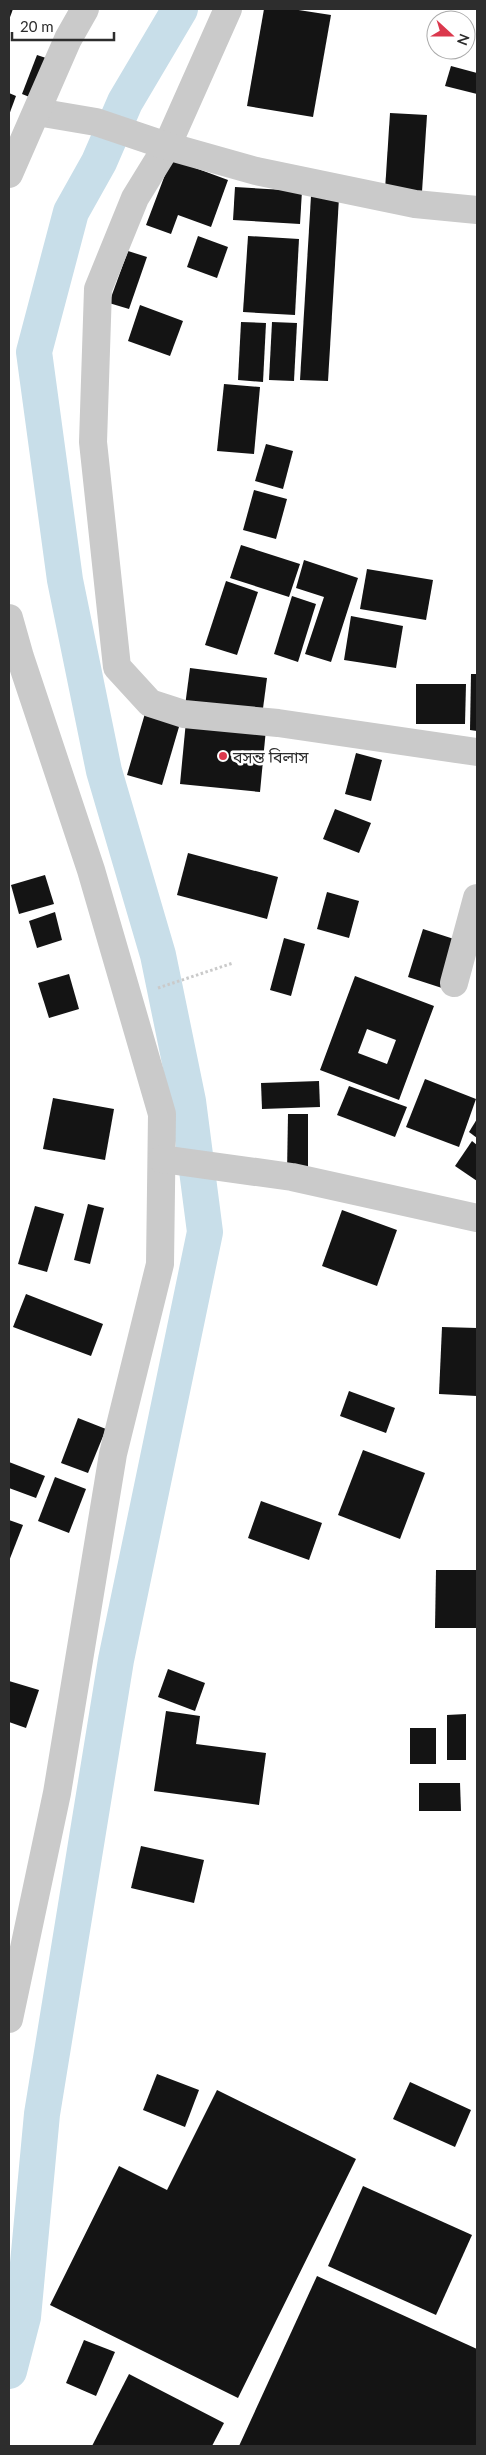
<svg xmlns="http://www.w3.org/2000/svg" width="486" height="2455" font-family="Lato,'Noto Sans Bengali',sans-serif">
  <rect width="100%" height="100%" fill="#fff"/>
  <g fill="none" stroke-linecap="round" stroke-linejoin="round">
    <!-- canal -->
    <polyline stroke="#c8dee9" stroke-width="36" points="9,2371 23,2317 42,2114 116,1660 205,1232 188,1101 158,955 104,771 65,580 34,352 71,212 99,162 125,102 180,9"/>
  </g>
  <!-- building -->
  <g fill="#141414" fill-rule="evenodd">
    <polygon points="9,9 13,9 9,20"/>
    <polygon points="264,9 292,9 331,15 313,117 247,106"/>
    <polygon points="37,55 52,60 37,100 22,94"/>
    <polygon points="451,66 477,73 477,94 445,86"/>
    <polygon points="9,93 16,96 9,115"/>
    <polygon points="390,113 427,115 422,192 385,190"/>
    <polygon points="171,159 228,180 211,227 178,215 171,234 146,225"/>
    <polygon points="235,187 302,191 300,224 233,220"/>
    <polygon points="311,196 339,198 328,381 300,380"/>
    <polygon points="198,236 228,247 217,278 187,267"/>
    <polygon points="248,236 299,239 295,315 243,312"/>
    <polygon points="128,251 147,257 129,309 109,303"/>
    <polygon points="140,305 183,321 170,356 128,341"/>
    <polygon points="241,322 266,323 263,382 238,380"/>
    <polygon points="272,322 297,323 294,381 269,380"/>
    <polygon points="224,384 260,387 254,454 217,451"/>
    <polygon points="266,444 293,451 283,489 255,481"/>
    <polygon points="254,490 287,499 276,539 243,530"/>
    <polygon points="241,545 300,564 289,597 230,578"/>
    <polygon points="304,560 358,578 331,662 305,654 324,597 296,588"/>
    <polygon points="367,569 433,580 426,620 360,609"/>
    <polygon points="226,581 258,592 237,655 205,645"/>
    <polygon points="292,596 316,604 298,662 274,654"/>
    <polygon points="351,616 403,626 396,668 344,660"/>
    <polygon points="190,668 267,678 262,716 185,706"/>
    <polygon points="471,674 477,674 477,731 470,730"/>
    <polygon points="416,684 466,684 465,724 416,724"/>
    <polygon points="146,710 181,720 162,785 127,775"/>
    <polygon points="186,721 266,729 260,792 180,784"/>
    <polygon points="356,753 382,760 371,801 345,794"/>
    <polygon points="335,809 371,823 359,853 323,839"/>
    <polygon points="188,853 278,877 267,919 177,895"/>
    <polygon points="45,875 54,904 19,914 11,885"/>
    <polygon points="327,892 359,901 349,938 317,929"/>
    <polygon points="55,912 62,940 37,948 29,921"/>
    <polygon points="423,929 457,940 442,988 408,977"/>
    <polygon points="284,938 305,944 291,996 270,990"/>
    <polygon points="69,974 79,1009 49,1018 38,983"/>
    <path d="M355,976L434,1006L399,1100L320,1070ZM367,1029L396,1040L387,1064L358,1053Z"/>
    <polygon points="425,1079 476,1099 459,1147 406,1127"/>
    <polygon points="319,1081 320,1107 262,1109 261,1083"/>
    <polygon points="349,1086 407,1107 395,1137 337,1115"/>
    <polygon points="53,1098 114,1109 105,1160 43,1149"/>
    <polygon points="288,1114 308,1114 308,1174 287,1173"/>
    <polygon points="477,1119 477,1138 469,1132"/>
    <polygon points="472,1141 477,1145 477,1181 455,1166"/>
    <polygon points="88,1204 104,1208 90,1264 74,1260"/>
    <polygon points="35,1206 64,1214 47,1272 18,1264"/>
    <polygon points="342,1210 397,1230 377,1286 322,1266"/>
    <polygon points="26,1294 103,1324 91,1356 13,1327"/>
    <polygon points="442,1327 477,1328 477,1396 439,1394"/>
    <polygon points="349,1391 395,1408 386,1433 340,1416"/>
    <polygon points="78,1418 106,1429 88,1473 61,1463"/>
    <polygon points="363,1450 425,1473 400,1539 338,1515"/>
    <polygon points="9,1462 45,1476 36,1498 9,1488"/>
    <polygon points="55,1477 86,1489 69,1533 38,1521"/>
    <polygon points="261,1501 322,1523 309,1560 248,1538"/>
    <polygon points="9,1520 23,1525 9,1561"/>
    <polygon points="436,1570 477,1570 477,1628 435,1628"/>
    <polygon points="168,1669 205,1683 195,1711 158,1697"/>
    <polygon points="9,1681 39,1690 26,1728 9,1722"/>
    <polygon points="166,1711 200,1716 196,1744 266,1753 259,1805 154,1791"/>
    <polygon points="466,1714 466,1760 447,1760 447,1715"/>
    <rect x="410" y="1728" width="26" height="36"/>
    <polygon points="419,1783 460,1783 461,1811 419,1811"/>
    <polygon points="141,1846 204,1860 194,1903 131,1888"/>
    <polygon points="157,2074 199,2090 185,2127 143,2110"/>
    <polygon points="410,2082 471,2110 455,2147 393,2119"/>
    <polygon points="217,2090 356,2159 238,2398 50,2305 119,2166 167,2190"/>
    <polygon points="363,2186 472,2235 436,2315 328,2266"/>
    <polygon points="317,2276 477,2349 477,2446 239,2446"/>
    <polygon points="84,2340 115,2352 96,2396 66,2383"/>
    <polygon points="129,2374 224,2423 212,2446 92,2446"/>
  </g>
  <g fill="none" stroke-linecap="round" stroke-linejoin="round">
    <!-- path -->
    <polyline stroke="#cacaca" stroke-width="3" stroke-dasharray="2.5 2.5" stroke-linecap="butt" points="158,988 233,963"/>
    <!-- minor -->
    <g stroke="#cacaca" stroke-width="28">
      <polyline points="228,9 167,146 135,198 98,289 93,442 117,667 150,703 184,714 278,723 477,752"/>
      <polyline points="37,112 96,122 167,146 256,171 415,204 477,210"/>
      <polyline points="9,174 68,39 85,9"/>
      <polyline points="9,618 20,657 91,870 162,1114 160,1264 113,1454 57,1793 9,2019"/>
      <polyline points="454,983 477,898"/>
      <polyline points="162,1159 292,1177 477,1218"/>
    </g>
  </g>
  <!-- markers -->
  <circle fill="#db384d" stroke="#fff" stroke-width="2" cx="223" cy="756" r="5"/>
  <g text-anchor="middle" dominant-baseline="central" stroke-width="5" stroke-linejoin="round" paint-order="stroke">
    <!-- poi labels -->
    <g font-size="16" fill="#2d2d2d" stroke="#fff" text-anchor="start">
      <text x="233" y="756">বসন্ত বিলাস</text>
    </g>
  </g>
  <!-- border -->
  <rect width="486" height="2455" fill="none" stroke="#2d2d2d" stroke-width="20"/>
  <!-- north arrow -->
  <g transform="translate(451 35) rotate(111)"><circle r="24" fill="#ffffff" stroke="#ababab"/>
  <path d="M0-4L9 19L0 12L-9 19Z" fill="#db384d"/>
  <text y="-8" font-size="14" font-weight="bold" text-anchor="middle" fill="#2d2d2d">N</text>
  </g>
  <!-- scale -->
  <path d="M12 32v8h102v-8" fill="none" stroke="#2d2d2d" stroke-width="2.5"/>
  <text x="20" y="32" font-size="15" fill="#2d2d2d" stroke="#ffffff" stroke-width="4" paint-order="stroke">20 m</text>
</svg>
